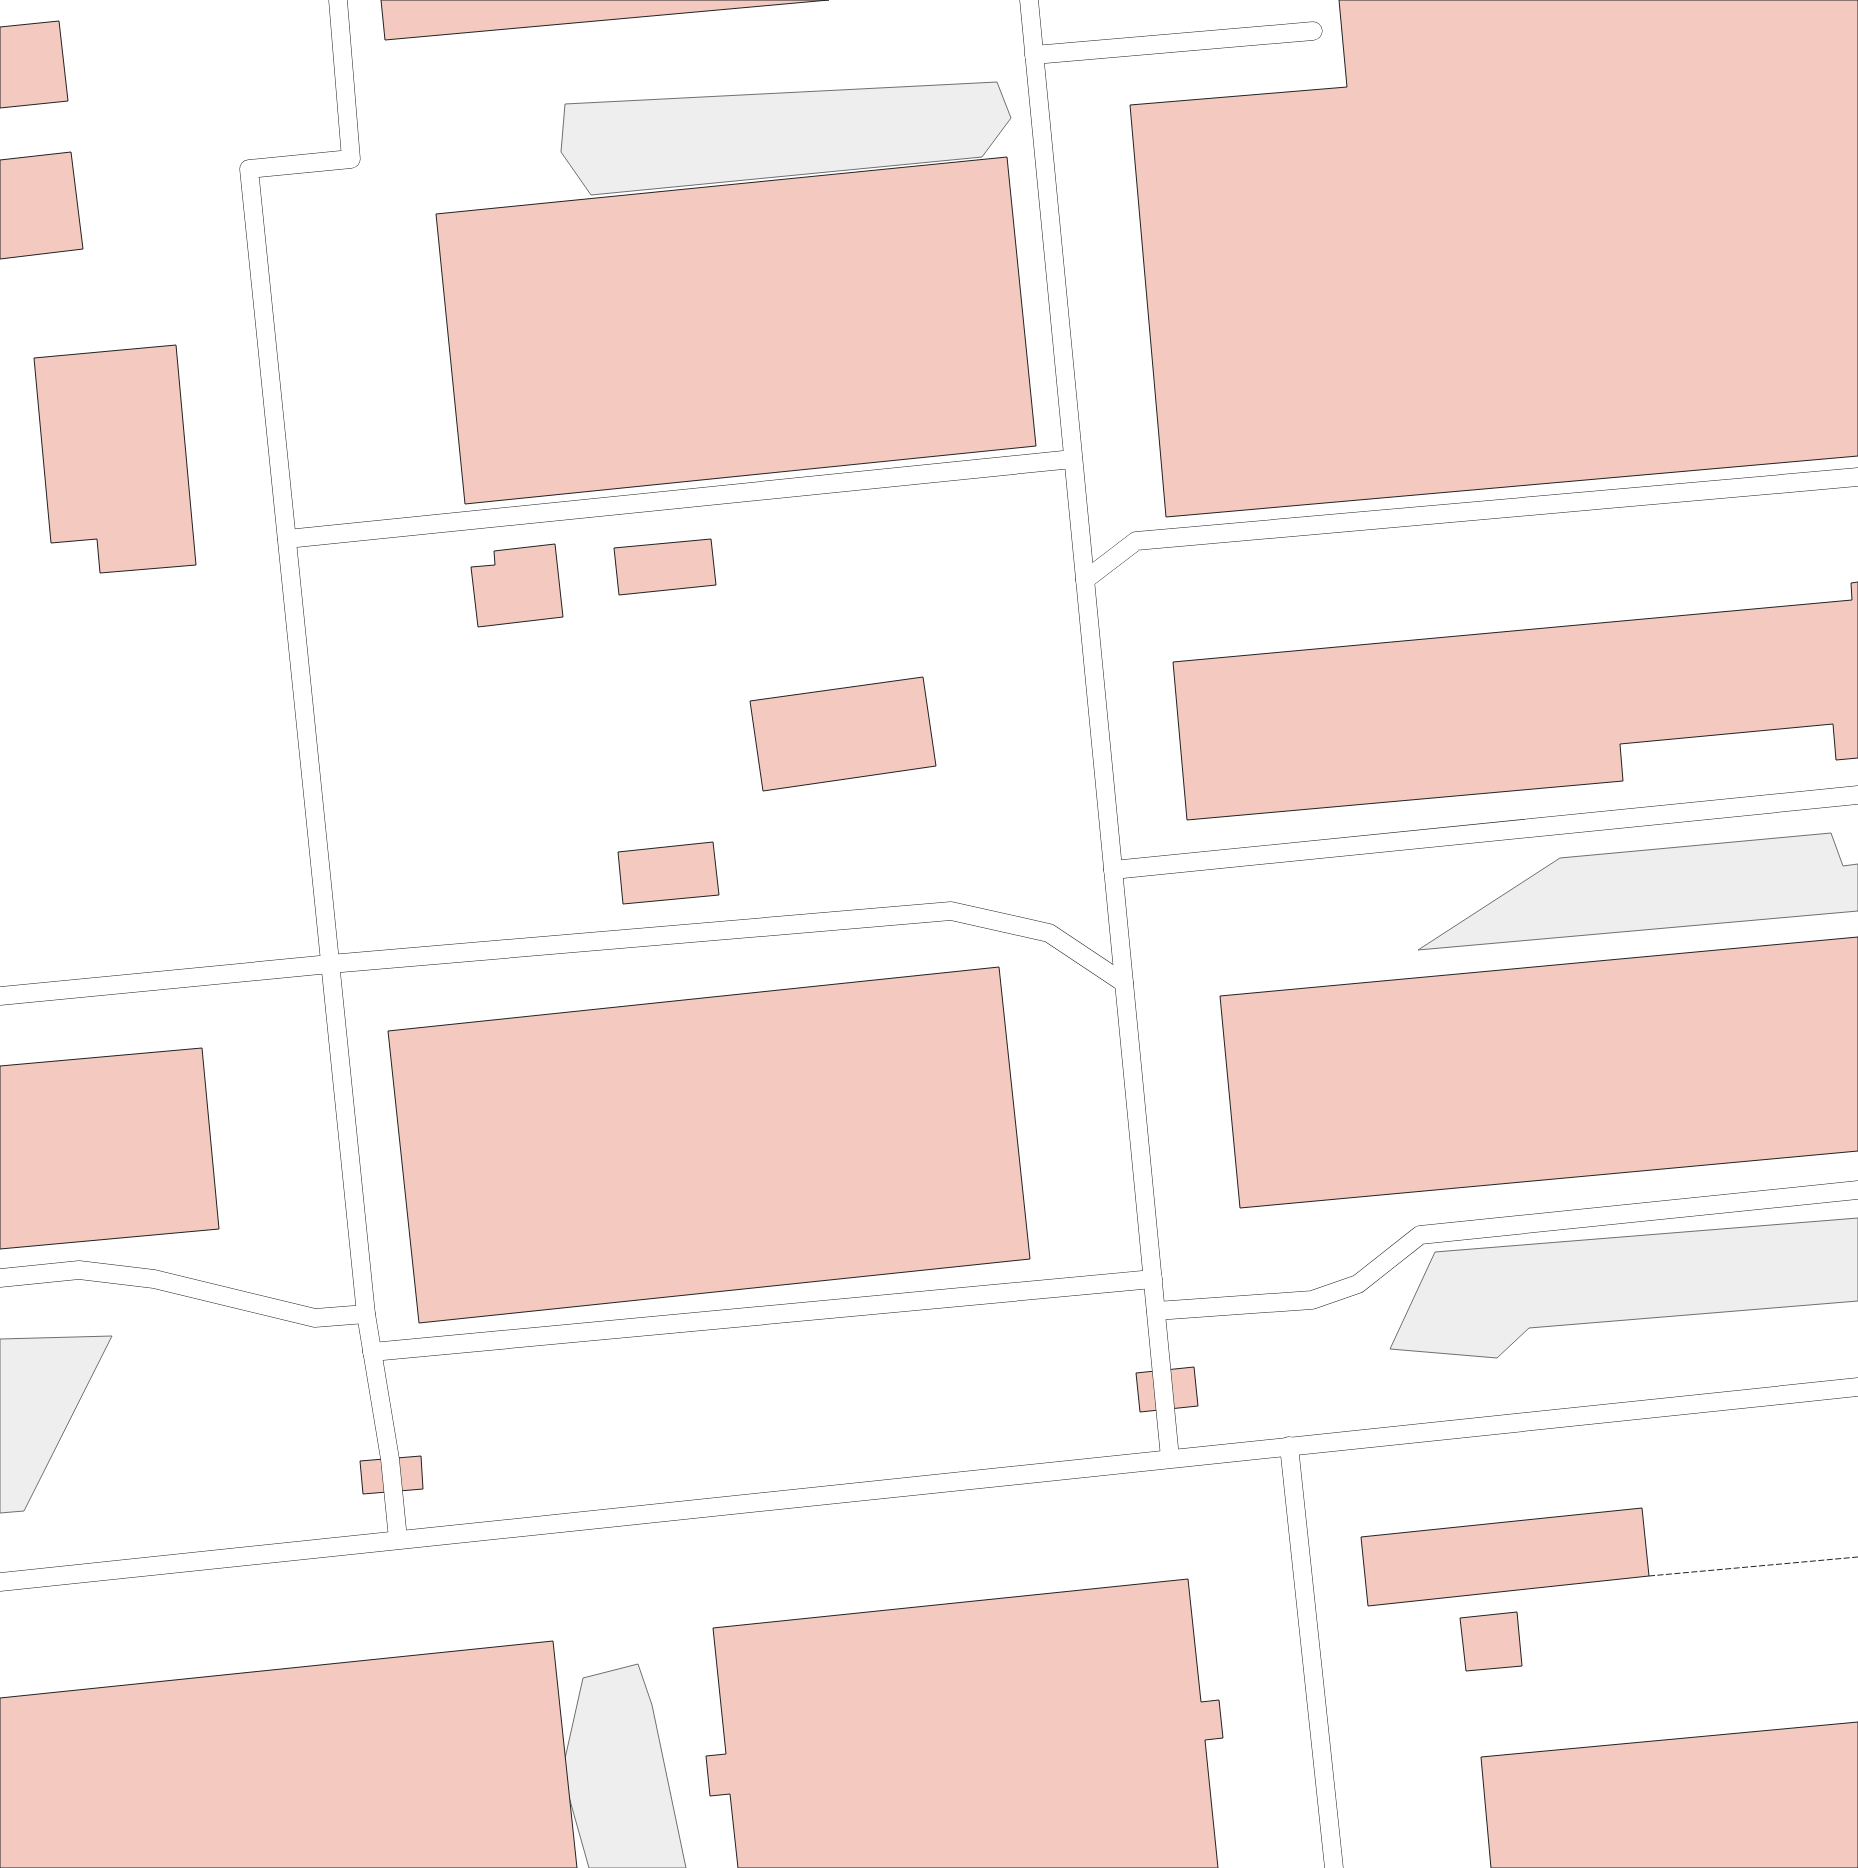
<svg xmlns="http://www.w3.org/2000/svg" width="1858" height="1868" font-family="Arial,sans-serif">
  <rect width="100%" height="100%" fill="#fff"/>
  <!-- green -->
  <g fill="#eee" stroke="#6f6f6f">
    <polygon points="997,82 1011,118 982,157 591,195 561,152 565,104"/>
    <polygon points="1831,833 1843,866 1858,864 1858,911 1418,950 1560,858"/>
    <polygon points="1858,1218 1858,1301 1529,1328 1497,1358 1390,1349 1435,1252"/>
    <polygon points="112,1336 24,1511 0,1513 0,1339"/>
    <polygon points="638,1664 652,1705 686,1868 589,1868 562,1772 583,1678"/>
  </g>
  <!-- building -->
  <g fill="#f3c9c0" stroke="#222">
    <polygon points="381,0 829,0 385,40"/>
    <polygon points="1339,0 1858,0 1858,456 1166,517 1130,105 1347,87"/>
    <polygon points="59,21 68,101 0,108 0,27"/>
    <polygon points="71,152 83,249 0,259 0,160"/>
    <polygon points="1007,157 1036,446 465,504 436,214"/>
    <polygon points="176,345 196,565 100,573 97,539 51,543 34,358"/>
    <polygon points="711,539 716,585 619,595 614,548"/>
    <polygon points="555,544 563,617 478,627 471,567 495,565 494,551"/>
    <polygon points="1858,582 1858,758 1836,760 1833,724 1620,744 1623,781 1187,820 1173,662 1852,600 1851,583"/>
    <polygon points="923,677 936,766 763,791 750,701"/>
    <polygon points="713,842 719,895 623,904 618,852"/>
    <polygon points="1858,937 1858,1151 1240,1208 1220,996"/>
    <polygon points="999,967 1030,1259 419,1323 388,1031"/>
    <polygon points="202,1048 219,1229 0,1249 0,1066"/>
    <polygon points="1194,1367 1198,1406 1140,1412 1136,1373"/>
    <polygon points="421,1456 423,1489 363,1494 360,1461"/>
    <polygon points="1642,1508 1649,1576 1368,1606 1361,1537"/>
    <polygon points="1188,1579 1201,1702 1219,1700 1223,1738 1205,1740 1218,1868 738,1868 730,1794 710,1796 706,1756 726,1754 713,1628"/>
    <polygon points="1517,1612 1522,1666 1466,1671 1460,1618"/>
    <polygon points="553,1641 577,1868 0,1868 0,1698"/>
    <polygon points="1858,1722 1858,1868 1491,1868 1481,1757"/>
  </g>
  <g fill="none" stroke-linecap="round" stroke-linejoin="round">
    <defs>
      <g id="service">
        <polyline points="338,0 351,159 249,169 366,1314 390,1459 398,1539"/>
        <polyline points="1029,0 1170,1458"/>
        <polyline points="1034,55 1313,31"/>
        <polyline points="287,539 1073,459"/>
        <polyline points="1085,580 1136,541 1858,477"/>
        <polyline points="1113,870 1858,795"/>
        <polyline points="0,996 330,964 951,911 1049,933 1124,983"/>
        <polyline points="0,1278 79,1270 154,1279 315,1318 366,1314"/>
        <polyline points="1156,1311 1312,1300 1358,1284 1420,1235 1858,1190"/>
        <polyline points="372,1352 1153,1279"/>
        <polyline points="1289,1446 1334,1868"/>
        <polyline points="0,1582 1858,1387"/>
      </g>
    </defs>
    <!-- service casing -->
    <use href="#service" stroke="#222" stroke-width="19"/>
    <!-- service -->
    <use href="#service" stroke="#fff" stroke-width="18"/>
    <!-- fence -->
    <polyline stroke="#222" stroke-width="1" stroke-dasharray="6 2.5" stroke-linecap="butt" points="1649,1576 1858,1557"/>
  </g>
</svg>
